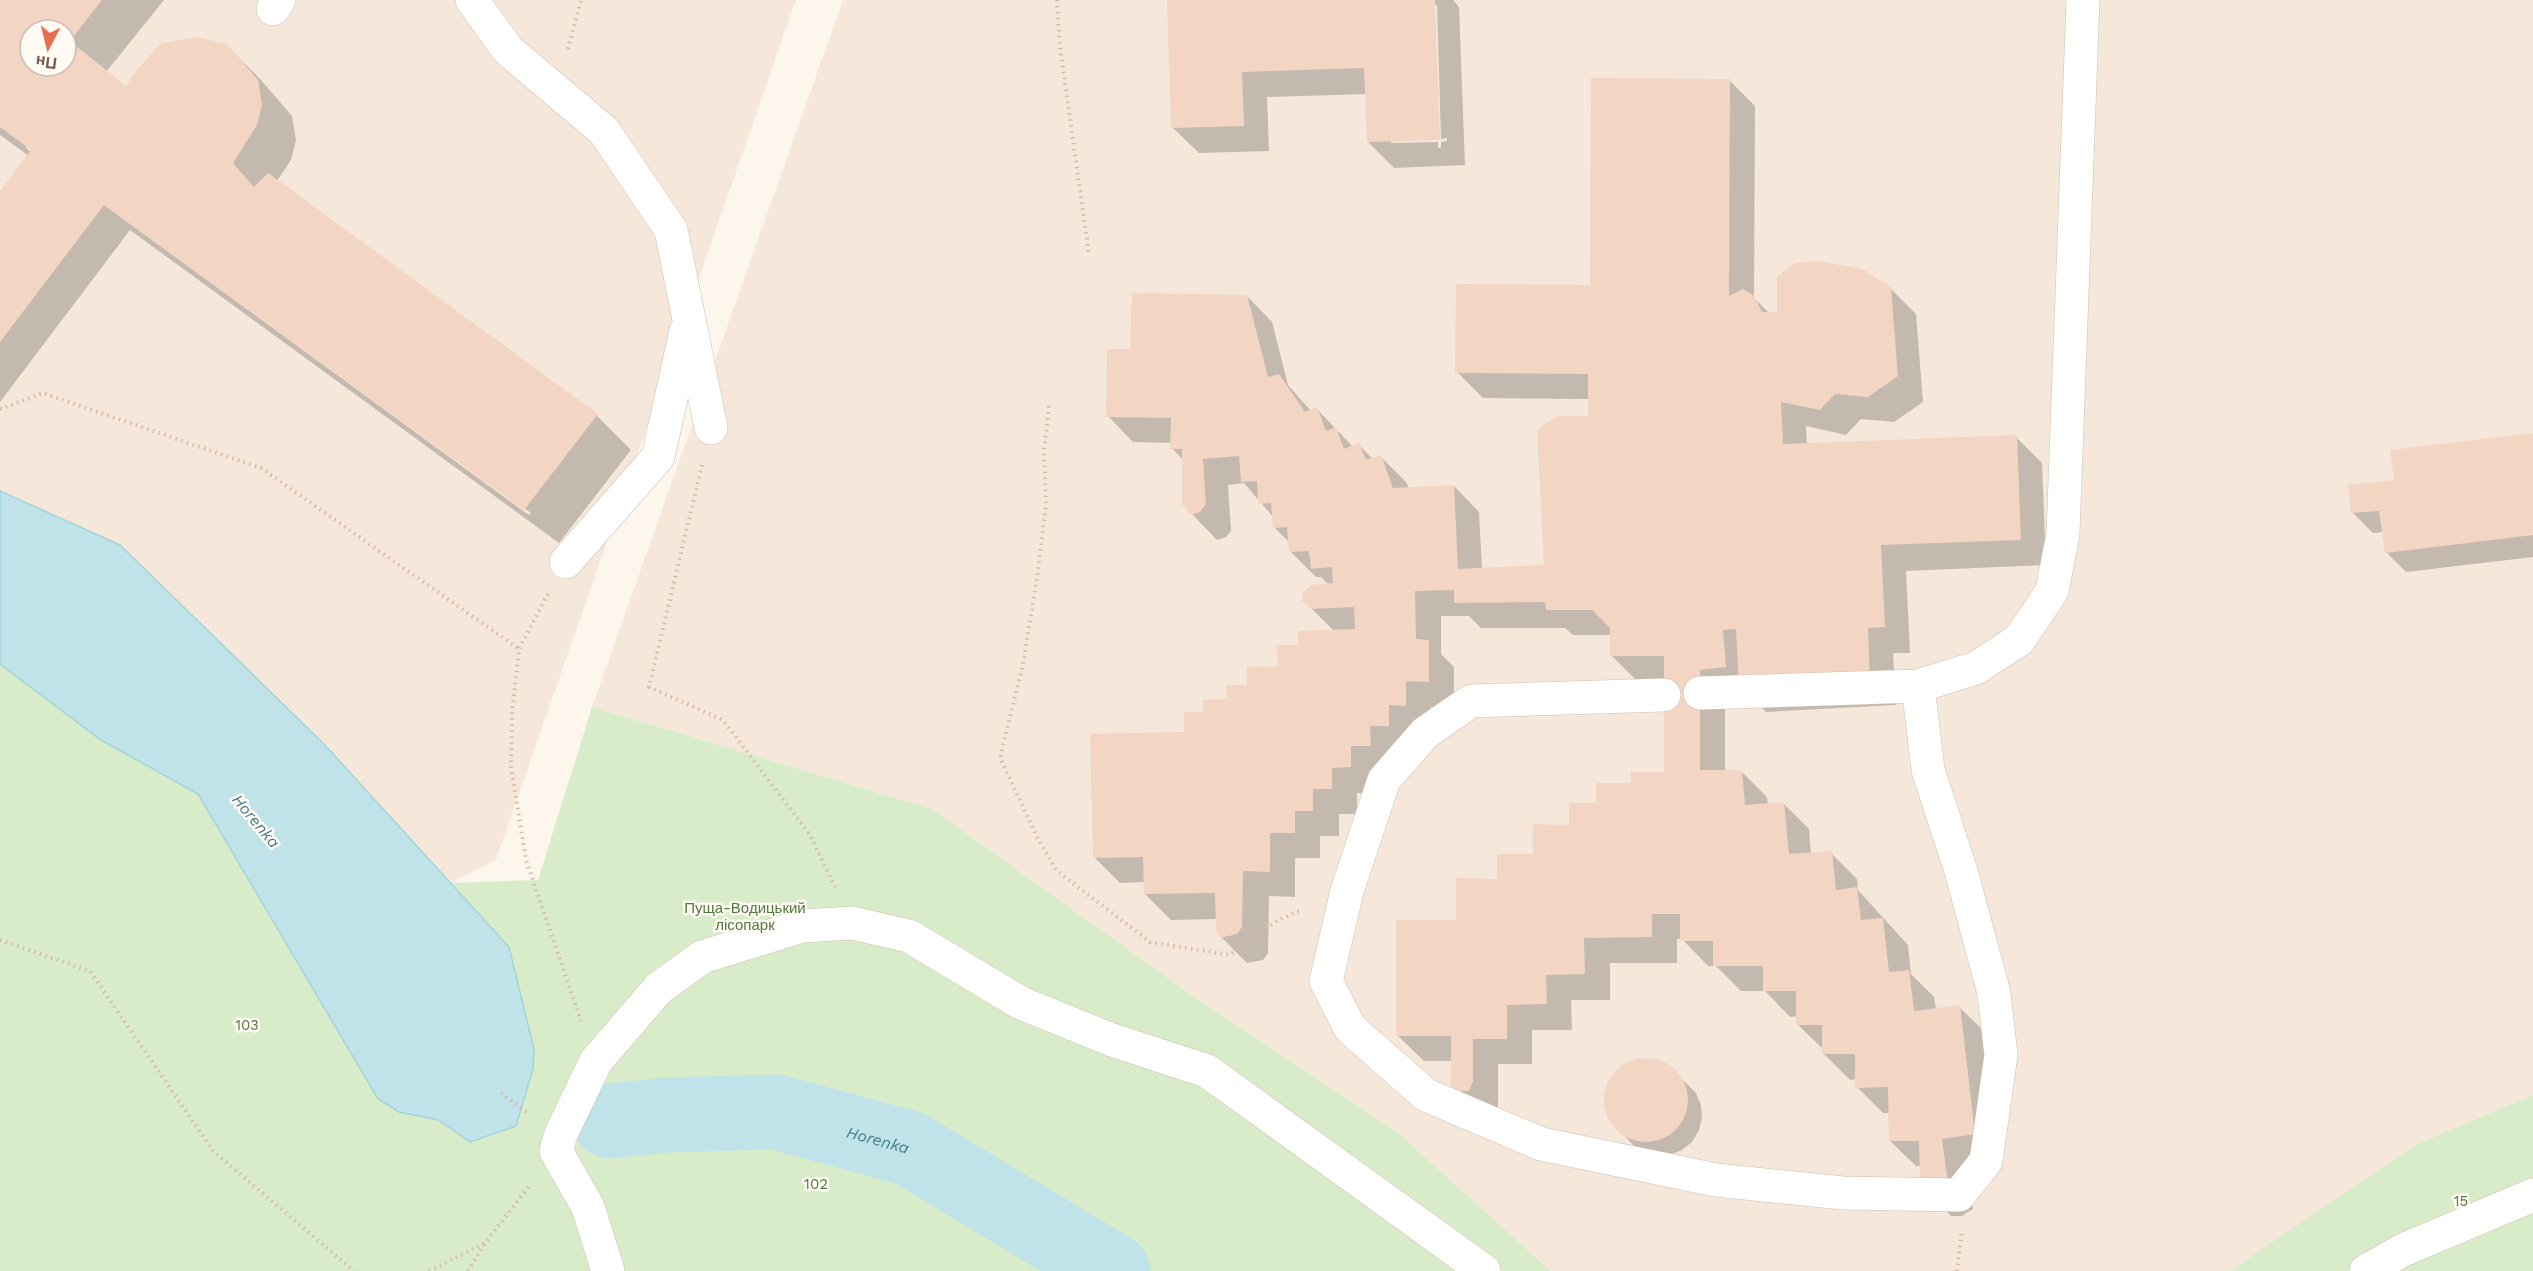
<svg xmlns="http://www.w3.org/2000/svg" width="2533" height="1271" font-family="'Work Sans',sans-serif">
  <rect width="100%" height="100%" fill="#fdf6ec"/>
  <!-- residential -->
  <g fill="#f5e8da" fill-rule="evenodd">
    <path d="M0,0H796L496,860L451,883L324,744L120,545L0,491ZM30,30H66V66H30Z"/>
    <polygon points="843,0 2533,0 2533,1095 2417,1144 2250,1257 2232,1271 1551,1271 1397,1132 1186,991 932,809 592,707"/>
  </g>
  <!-- green -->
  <g fill="#d8ecc9">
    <polygon points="0,491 120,545 324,744 451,883 538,880 592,707 932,809 1186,991 1397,1132 1551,1271 0,1271"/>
    <polygon points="2533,1095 2533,1271 2232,1271 2250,1257 2417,1144"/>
  </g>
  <!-- water -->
  <polygon fill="#bfe3e8" stroke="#a5d3da" stroke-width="1.5" points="0,491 120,545 324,744 509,947 534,1049 533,1069 516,1126 470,1142 438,1120 399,1112 378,1099 198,794 101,740 0,664"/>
  <!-- shadow -->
  <g fill="#0003" fill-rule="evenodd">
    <path d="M0,0H164L106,72L126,88L226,45L261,80L292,116L296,140L291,160L277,181L597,416L631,450L559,543L130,230L0,402V194L29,156L0,135ZM30,30H66V66H30ZM28,145L531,513L529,515L26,148Z"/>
    <path d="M1169,0H1453L1459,7L1465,165L1394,168L1368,142L1367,94L1267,97L1269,151L1199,153L1173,128ZM1433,5H1437L1441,139L1447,138V141L1441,142V148H1438V142L1391,143Z"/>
    <polygon points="1730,81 1755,106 1754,298 1770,314 1779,313 1890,288 1916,314 1923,402 1894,422 1861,419 1846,435 1806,426 1807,445 2016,437 2042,463 2046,565 1906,571 1910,653 1893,653 1896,705 1766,712 1747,693 1725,696 1725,771 1742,772 1767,797 1768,804 1783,803 1809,829 1811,854 1831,853 1857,879 1858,890 1908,945 1911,974 1934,997 1936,1009 1959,1007 1985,1032 2000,1160 1967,1164 1973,1209 1962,1216 1951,1216 1925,1190 1921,1166 1916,1166 1890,1141 1890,1113 1883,1113 1857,1087 1857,1079 1850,1080 1824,1054 1824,1050 1798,1025 1798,1016 1790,1017 1765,991 1741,991 1716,966 1708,966 1682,939 1677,939 1677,963 1610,963 1610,1000 1571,1000 1572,1030 1532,1030 1532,1064 1498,1064 1498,1108 1495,1116 1453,1090 1453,1061 1424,1061 1398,1036 1457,922 1498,880 1534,856 1598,804 1633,784 1666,773 1666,681 1637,681 1611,655 1611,635 1573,635 1565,628 1481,628 1469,616 1441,616 1441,654 1454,667 1454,707 1431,707 1431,731 1376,793 1357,793 1357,814 1339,814 1339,836 1320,836 1320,858 1295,858 1295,897 1269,896 1268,953 1263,960 1247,963 1221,937 1217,919 1171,920 1145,894 1145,882 1120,883 1094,857 1186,734 1205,713 1228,701 1279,667 1300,646 1334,631 1304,601 1329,585 1321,577 1316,577 1291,552 1290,543 1274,527 1273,517 1244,483 1228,485 1231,531 1226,537 1217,540 1192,514 1183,460 1172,448 1172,443 1133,442 1108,416 1132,350 1247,296 1272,322 1288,385 1311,411 1317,409 1353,447 1359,445 1373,459 1381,457 1406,482 1409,488 1454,486 1479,512 1482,569 1546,566 1589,418 1589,399 1483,398 1457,372 1591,286"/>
    <polygon points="2533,435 2533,557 2406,572 2386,552 2384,532 2373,533 2353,513 2395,481"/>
    <polygon points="1647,1059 1661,1062 1672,1069 1696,1093 1701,1105 1702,1118 1699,1130 1692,1142 1682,1150 1670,1155 1644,1152 1633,1145 1610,1119 1605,1106 1606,1092 1611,1079 1621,1068 1633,1061"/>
  </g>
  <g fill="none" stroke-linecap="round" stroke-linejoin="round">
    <!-- river -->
    <path stroke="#bfe3e8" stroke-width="75" id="s1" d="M610,1121L667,1115L776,1112L909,1148L1113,1271"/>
  </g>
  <!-- building -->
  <g fill="#f3d5c3" fill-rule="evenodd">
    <path d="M0,0H102L70,41L126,86L138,69L160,44L196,37L227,44L258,80L262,105L257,125L233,163L254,187L268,173L598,414L524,510L104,205L0,342V191L31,150L0,127ZM30,30H66V66H30Z"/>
    <polygon points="1167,0 1435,0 1440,140 1367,142 1364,68 1242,72 1244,126 1171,128"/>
    <polygon points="1591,78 1730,79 1729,296 1743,289 1754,296 1762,312 1777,312 1777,277 1795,263 1818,261 1862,269 1891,287 1898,376 1868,397 1835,394 1820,410 1781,402 1783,444 2017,435 2021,540 1881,545 1885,627 1868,628 1870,680 1739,687 1736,629 1723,630 1726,667 1700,670 1700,770 1742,770 1745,805 1784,802 1789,854 1832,851 1836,890 1857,887 1861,920 1883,918 1889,972 1909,970 1914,1011 1960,1005 1975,1134 1942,1139 1948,1183 1920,1179 1919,1141 1889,1141 1888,1087 1855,1088 1855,1054 1822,1054 1822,1025 1796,1025 1796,991 1763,991 1763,966 1713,966 1713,941 1680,941 1680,914 1652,914 1652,937 1584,938 1585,974 1546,975 1547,1004 1507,1005 1507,1039 1473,1039 1473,1081 1469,1091 1451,1091 1451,1036 1396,1036 1396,920 1456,920 1456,878 1497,879 1497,854 1533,854 1533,824 1569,825 1569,803 1596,803 1596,783 1631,783 1631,772 1664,772 1664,656 1610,656 1610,628 1592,610 1546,610 1545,602 1454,603 1454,590 1415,591 1416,639 1429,640 1429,682 1406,681 1406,706 1389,705 1389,726 1370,726 1371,746 1351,746 1351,767 1332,768 1332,789 1313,789 1313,811 1295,811 1295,833 1270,833 1270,872 1243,871 1242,927 1237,934 1220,938 1216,930 1215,893 1144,894 1143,857 1093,858 1090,734 1184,732 1184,712 1203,712 1203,700 1227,699 1226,685 1247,685 1247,667 1278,666 1276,645 1298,645 1298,631 1355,629 1354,607 1311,609 1302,601 1303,592 1311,585 1333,583 1332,567 1311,569 1309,551 1289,552 1287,527 1273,528 1271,503 1258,504 1257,481 1241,482 1239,456 1203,459 1206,504 1200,512 1190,515 1182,504 1182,449 1170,449 1171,418 1106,417 1107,349 1130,349 1132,293 1247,295 1268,377 1279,374 1305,412 1317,407 1326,431 1336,427 1344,449 1359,443 1366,460 1381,455 1393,488 1454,485 1458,569 1544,565 1537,430 1557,416 1588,416 1588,374 1455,373 1456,284 1590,285"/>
    <polygon points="2533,433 2533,535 2385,553 2379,511 2351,513 2348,485 2394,480 2390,450"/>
    <circle cx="1646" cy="1100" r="42"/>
  </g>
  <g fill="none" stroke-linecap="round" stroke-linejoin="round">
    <defs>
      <g id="minor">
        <polyline points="472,0 508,50 604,131 671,230 711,428"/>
        <polyline points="273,9 279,0"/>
        <polyline points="566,562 658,457 686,331"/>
        <polyline points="1700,693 1918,686 1976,668 2019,640 2052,591 2063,534 2083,0"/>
        <polyline points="1664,695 1471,701 1425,733 1384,780 1347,891 1326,981 1350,1028 1426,1095 1541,1144 1716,1180 1843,1193 1959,1195 1986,1161 2001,1055 1994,993 1961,871 1928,770 1918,686"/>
        <polyline points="608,1271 588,1207 556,1151 561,1134 596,1061 659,988 702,957 802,926 852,923 909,936 1021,1003 1112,1040 1207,1071 1484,1271"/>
        <polyline points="2366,1271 2403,1250 2533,1195"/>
      </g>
    </defs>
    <!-- minor casing -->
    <use href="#minor" stroke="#d1beb0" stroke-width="34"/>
    <!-- path -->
    <g stroke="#d9b8a5" stroke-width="4" stroke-dasharray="1.5 4.5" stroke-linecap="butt">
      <polyline points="1057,0 1060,47 1089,254"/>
      <polyline points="568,49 581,0"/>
      <polyline points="1049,406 1044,450 1046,504 1037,578 1023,664 1000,758 1039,841 1057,871 1150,942 1230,955 1278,920 1302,910"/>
      <polyline points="0,409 43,393 261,468 519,649"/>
      <polyline points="702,465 649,687 723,720 810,835 835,887"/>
      <polyline points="548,594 519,649 512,712 511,767 526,860 581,1021"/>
      <polyline points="0,940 90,971 213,1151 354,1271"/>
      <polyline points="501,1093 529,1114"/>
      <polyline points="429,1271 485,1243 531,1184"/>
      <polyline points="468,1271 484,1244"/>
      <polyline points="1957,1271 1962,1231"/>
    </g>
    <!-- minor -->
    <use href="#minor" stroke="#fff" stroke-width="33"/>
  </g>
  <g text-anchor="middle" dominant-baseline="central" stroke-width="5" stroke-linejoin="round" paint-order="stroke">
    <!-- park labels -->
    <g font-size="15" fill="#537a41" stroke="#fffaf3">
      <text x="745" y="908">Пуща-Водицький<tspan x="745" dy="17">лісопарк</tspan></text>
      <text x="247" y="1025">103</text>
      <text x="816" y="1184">102</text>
      <text x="2461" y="1201">15</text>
    </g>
    <!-- water labels -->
    <g font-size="16" font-style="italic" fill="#437c86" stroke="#fffaf3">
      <text transform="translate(256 821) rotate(50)">Horenka</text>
      <text stroke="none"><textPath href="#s1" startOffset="272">Horenka</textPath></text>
    </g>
  </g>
  <!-- north arrow -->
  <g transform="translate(48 48) rotate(187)"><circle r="28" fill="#fffaf3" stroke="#cabbb1" stroke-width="1.5"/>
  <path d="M0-4.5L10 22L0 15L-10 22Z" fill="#e76f51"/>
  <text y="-9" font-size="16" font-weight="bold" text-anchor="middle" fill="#7a5c4d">Пн</text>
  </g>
</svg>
